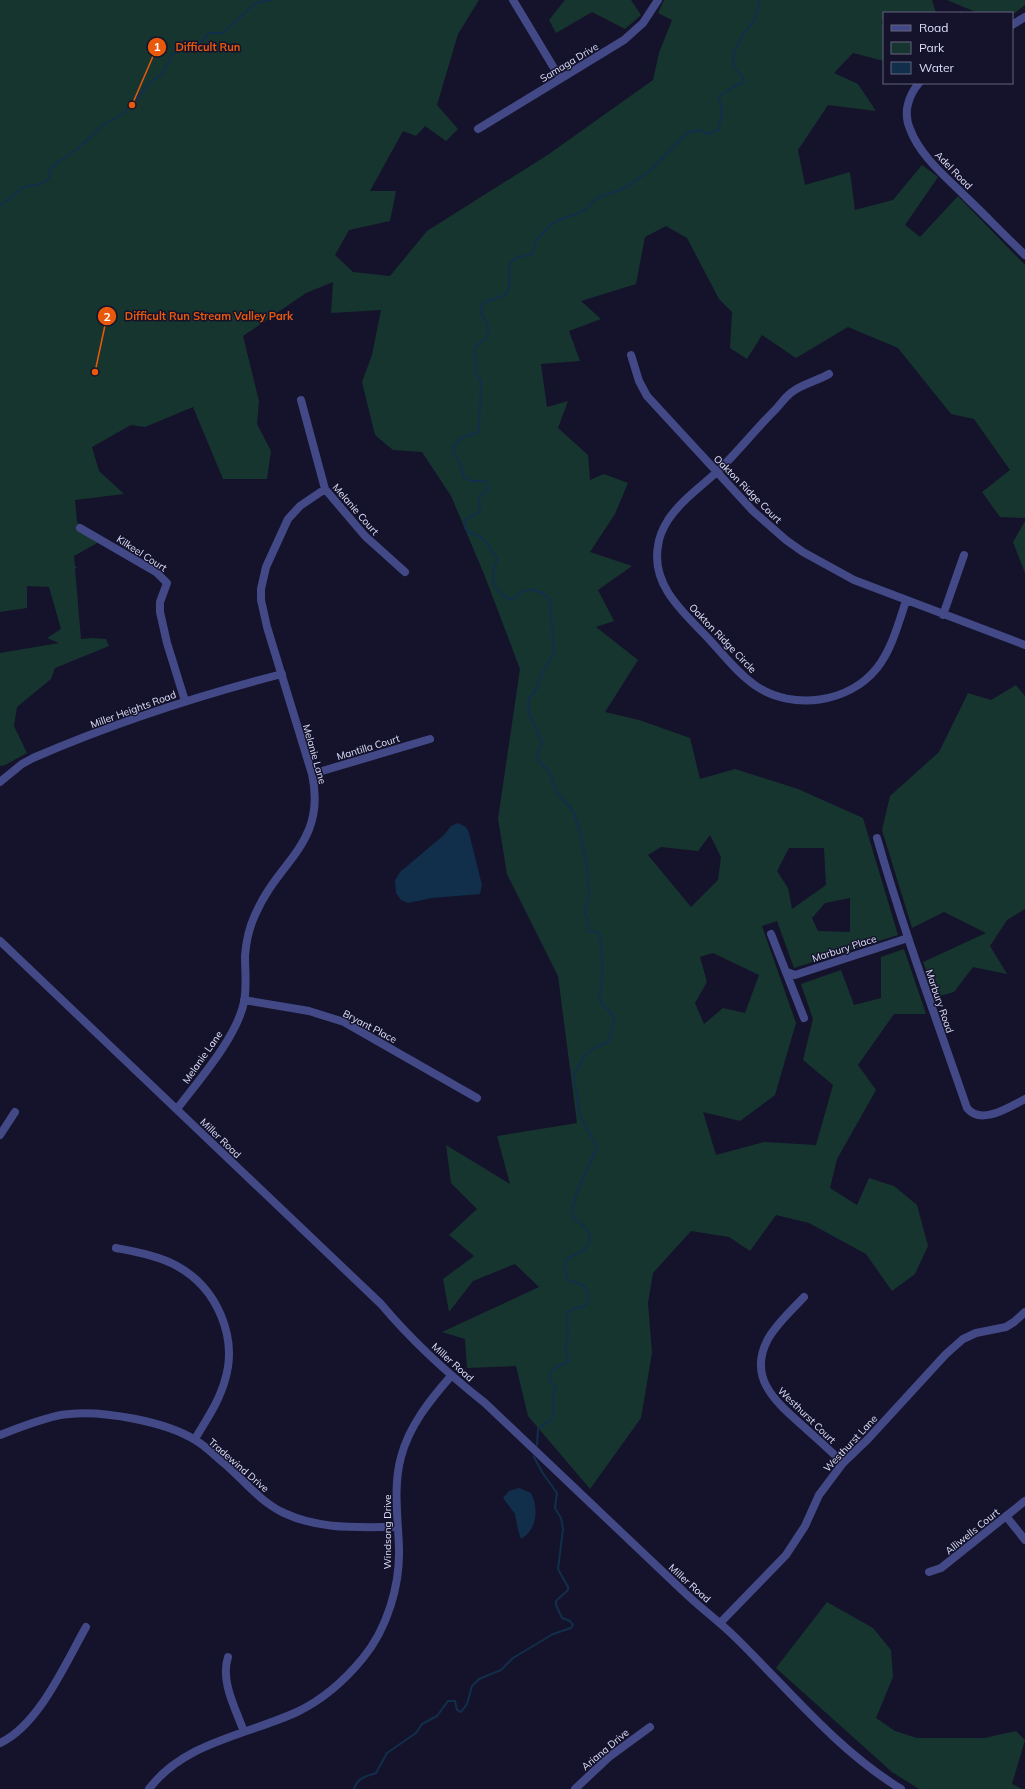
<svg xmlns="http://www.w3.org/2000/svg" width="1025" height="1789" viewBox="0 0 1025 1789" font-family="Mulish,sans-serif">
  <rect width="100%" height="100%" fill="#14132b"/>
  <path fill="#17352f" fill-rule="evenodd" d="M0,0H479L458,34L437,105L458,129L446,141L425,126L416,136L403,131L370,191H396L390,221L349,230L335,255L353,272L390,276L427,231L549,154L653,80L659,53L672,20L658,13L664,0H932L936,13H884V20L881,22L884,26V61L853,53L834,73L858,84L876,111L828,105L798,150L805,185L850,172L855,210L893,200L922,165L938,177L905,225L920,237L958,196L1025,265V518L1000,517L982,492L1010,470L974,419L951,414L898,348L848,327L796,358L762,335L747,359L730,348L732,312L719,299L687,238L666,226L645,237L636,284L581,301L601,319L569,331L580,361L541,364L547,407L568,401L558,428L588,455L590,480L604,474L628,483L615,514L590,552L632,566L598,590L614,621L596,627L638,660L605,712L639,720L690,738L700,779L735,769L798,789L863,818L898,935L794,968L777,921L762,926L796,1023L775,1095L740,1121L703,1112L716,1155L764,1142L816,1145L833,1085L803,1060L813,1019L801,984L841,970L854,1005L881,998V957L904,949L926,1014H894L858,1065L876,1090L837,1159L830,1188L857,1205L869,1178L894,1186L917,1205L928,1246L915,1274L892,1291L866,1254L809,1223L776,1215L750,1251L729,1237L691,1231L653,1273L648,1303L652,1353L641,1418L590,1489L528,1416L516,1366L467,1368L465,1339L442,1332L539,1287L515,1264L473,1281L449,1312L443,1279L474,1256L449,1235L477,1209L451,1183L446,1145L510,1184L497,1136L577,1123L558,976L507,874L498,819L520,669L484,574L451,496L422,452L393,450L375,435L362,382L372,355L381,310L331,313L333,282L306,293L243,336L259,401L257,424L271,451L267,479H223L193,407L145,427L131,425L92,447L99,471L124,494L75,500L77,522L99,542L74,556L75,566L77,567L75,569L81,639L92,638L106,639L109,646L55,668L51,679L17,707L14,726L27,753L5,765L0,766V653L59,643L47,638L61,629L49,587L27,586V608L0,612ZM710,835L721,857L718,880L691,907L648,855L661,847L698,851ZM789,848H824L826,885L792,909L788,888L777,871ZM850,898V932L818,931L812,918L825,903ZM713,953L759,975L745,1013L723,1008L704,1024L695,1003L707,982L700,957Z
    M565,0H631L641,15L625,29L592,12L556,33L549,20Z
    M947,0H1025V5L1012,15V13H978Z
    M1025,521V573L1013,542Z
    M1016,685L1025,696V909L1007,920L990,946L1007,974L973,967L954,992L936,997L923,962L986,933L944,912L912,928L882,830L890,796L939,752L968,693L991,700Z
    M827,1602L873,1628L891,1650L893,1677L876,1718L895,1731L917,1738H984L1016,1731L1025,1740L1012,1784L1022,1789H919L892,1772L776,1668Z"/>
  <path fill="#112f4b" d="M458,823L466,827L469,833L482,885L480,894L432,898L408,903L401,900L396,893L395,880L400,872L444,835L451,826Z
    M519,1488L531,1493C539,1508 537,1530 521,1539L518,1530L515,1514L503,1498L509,1491Z"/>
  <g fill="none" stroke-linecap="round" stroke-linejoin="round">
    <path stroke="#112f4b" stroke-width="2" d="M0,206L24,187L40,184L49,179L50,170L58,162L75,151L103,125L124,113L150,83L162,74L171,56L180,48L198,45L209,33H223L256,3L271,0
      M537,1445L538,1429L552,1419L554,1409L552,1399L556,1388C555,1386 551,1383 550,1380C546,1367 564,1366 569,1360L565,1350L568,1337L567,1315L569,1311L574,1309L587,1305L589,1298L585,1286L568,1280L564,1267L566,1259L585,1250L589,1244C591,1230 585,1226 574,1219L572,1212L576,1195L597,1147L580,1116L574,1076C576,1066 587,1053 595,1048C599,1045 605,1044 609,1041L614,1019V1016L600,1002L599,999C603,980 603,967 601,948C601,942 601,938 598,932L588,931V920L585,913L589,893L587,866L580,832L573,811L557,793L549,771L538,760L537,754L542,743L529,713L528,702L529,698L537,689L541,675L554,653L550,600C542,591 531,586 520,593C517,596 515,598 512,599C500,598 492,585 493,573C494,568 497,564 497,558C492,552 488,544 483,539C476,533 461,534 465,520C482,509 481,518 479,496L486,492L489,486L485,481H471L464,477L459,461L454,454L453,447L461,438L478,432L479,429L481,381L476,373L475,347L486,338L489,329C487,319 475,312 485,302C518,293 506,291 510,263L516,258L532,254L536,241L550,225L559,220L579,213L588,208L590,204L599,197L623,189L651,170L687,133L699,130L709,134L719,129L722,111L719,96L735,86L744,82V80L734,66L733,55L744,32L748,29L755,18L760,0
      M354,1789C358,1777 365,1777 376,1773L387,1753L416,1733L422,1724L437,1716L448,1701H455L457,1710L461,1712L467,1704L472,1686L479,1679L501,1670L513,1658L553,1634L571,1628L573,1625L570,1621L562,1618L556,1605V1601L568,1590V1587L558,1569L563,1529L561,1518L555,1508L557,1493L542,1472L534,1457"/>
    <path stroke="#424986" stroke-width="8" d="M513,0L560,78
      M1012,25L1025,17
      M919,83C908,96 903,113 910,129C920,156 946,177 966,197C986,216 1005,236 1025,255
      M478,129L624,40L643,23L658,0
      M631,355L639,381L647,396L753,511L786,540L803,552L854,580L1025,645
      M829,374C817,381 802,384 792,392C785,397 780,405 774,411C756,429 740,449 722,467C705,484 682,499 668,520C663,528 659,537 658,546C651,585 683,612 707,637C722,653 737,673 756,686C793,711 849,703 877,668C892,649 898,624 906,601
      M301,400L325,489L365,536L405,572
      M80,528L156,572L167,583L160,602V612L167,643L185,701
      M943,615L964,555
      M312,774L430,739
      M0,782L22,764L33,758C114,723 197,696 282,674
      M877,838C903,929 936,1018 967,1108C981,1126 1009,1107 1025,1099
      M771,934L804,1018
      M787,972L795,975L908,938
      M244,1000L309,1011L344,1022L477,1098
      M177,1109C199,1080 237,1037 244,1002C247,987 245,971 245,956C246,942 249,928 255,915C278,860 327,844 312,774L267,627L261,600V589L266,567L288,519L300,506L325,489
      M0,1135L15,1112
      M116,1248C136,1252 159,1256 177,1266C217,1288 238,1337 225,1380C219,1402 206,1420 195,1439
      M804,1297C792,1310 777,1323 768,1339C747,1378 776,1402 803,1426C816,1438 830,1450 843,1463
      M0,1435C18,1428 50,1415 69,1414C103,1410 167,1422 195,1440C204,1445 211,1452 219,1459C241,1476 258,1501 284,1513C320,1530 358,1527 397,1527
      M1006,1516L1025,1540
      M929,1572L941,1568L1025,1501
      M720,1623L786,1555L805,1526L819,1495L843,1463L868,1439L946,1354L963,1339L976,1333L1006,1327L1014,1322L1025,1312
      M228,1657C220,1682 236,1709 244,1732
      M0,1743C39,1725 65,1664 86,1627
      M149,1789C184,1742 247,1735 297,1712C322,1700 345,1680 363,1658C387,1629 400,1586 399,1548C398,1518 393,1486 401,1457C409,1426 430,1400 451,1376
      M575,1789L609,1757L650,1727"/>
    <path stroke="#424986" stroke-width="8" d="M0,941L381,1304C412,1341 447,1373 485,1403C551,1465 616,1528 682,1590C699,1607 719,1621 736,1638C789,1690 837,1750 901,1789"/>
  </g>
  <g text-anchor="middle" stroke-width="3" stroke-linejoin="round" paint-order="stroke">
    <g font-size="10" fill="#dfe0fd" stroke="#14132b">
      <text transform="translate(569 62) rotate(-31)" y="4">Samaga Drive</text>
      <text transform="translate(954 170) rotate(46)" y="4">Adel Road</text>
      <text transform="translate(748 489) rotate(45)" y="4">Oakton Ridge Court</text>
      <text transform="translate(356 509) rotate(49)" y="4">Melanie Court</text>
      <text transform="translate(142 553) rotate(33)" y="4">Kilkeel Court</text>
      <text transform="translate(723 638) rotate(46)" y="4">Oakton Ridge Circle</text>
      <text transform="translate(133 709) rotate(-20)" y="4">Miller Heights Road</text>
      <text transform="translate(368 747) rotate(-17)" y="4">Mantilla Court</text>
      <text transform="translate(315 754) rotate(74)" y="4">Melanie Lane</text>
      <text transform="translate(844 948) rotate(-18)" y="4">Marbury Place</text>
      <text transform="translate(940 1001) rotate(71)" y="4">Marbury Road</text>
      <text transform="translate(370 1026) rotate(28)" y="4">Bryant Place</text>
      <text transform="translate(202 1057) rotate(-55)" y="4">Melanie Lane</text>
      <text transform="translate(221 1138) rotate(44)" y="4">Miller Road</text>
      <text transform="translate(453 1362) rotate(42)" y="4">Miller Road</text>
      <text transform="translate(807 1415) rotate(44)" y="4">Westhurst Court</text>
      <text transform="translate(850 1443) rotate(-47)" y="4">Westhurst Lane</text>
      <text transform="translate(239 1465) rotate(41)" y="4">Tradewind Drive</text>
      <text transform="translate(972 1531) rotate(-39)" y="4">Alliwells Court</text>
      <text transform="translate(387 1532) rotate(-90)" y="4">Windsong Drive</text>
      <text transform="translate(690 1583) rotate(42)" y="4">Miller Road</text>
      <text transform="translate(605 1749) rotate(-40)" y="4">Ariana Drive</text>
    </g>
  </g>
  <path fill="none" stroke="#e8590c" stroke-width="1.5" d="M132 105L157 47M95 372L107 316"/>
  <g fill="#e8590c" stroke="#14132b" stroke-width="1.5">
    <circle cx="132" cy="105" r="4"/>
    <circle cx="95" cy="372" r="4"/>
    <circle cx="157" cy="47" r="10"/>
    <circle cx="107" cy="316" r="10"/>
  </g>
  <g font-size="12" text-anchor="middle" font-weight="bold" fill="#fff">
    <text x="157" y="51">1</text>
    <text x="107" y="321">2</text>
  </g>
  <g font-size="11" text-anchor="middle" font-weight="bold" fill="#e8590c" stroke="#14132b" stroke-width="3" stroke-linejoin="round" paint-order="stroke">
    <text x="208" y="51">Difficult Run</text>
    <text x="209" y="320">Difficult Run Stream Valley Park</text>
  </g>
  <rect x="883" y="12" width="130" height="72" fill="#14132b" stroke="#65657f"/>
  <rect x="891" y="25" width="20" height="6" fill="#424986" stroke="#65657f"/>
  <text x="919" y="32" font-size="12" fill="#dfe0fd">Road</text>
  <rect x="891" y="42" width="20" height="12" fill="#17352f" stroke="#65657f"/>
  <text x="919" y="52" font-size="12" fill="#dfe0fd">Park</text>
  <rect x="891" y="62" width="20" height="12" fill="#112f4b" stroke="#65657f"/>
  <text x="919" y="72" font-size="12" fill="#dfe0fd">Water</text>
</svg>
